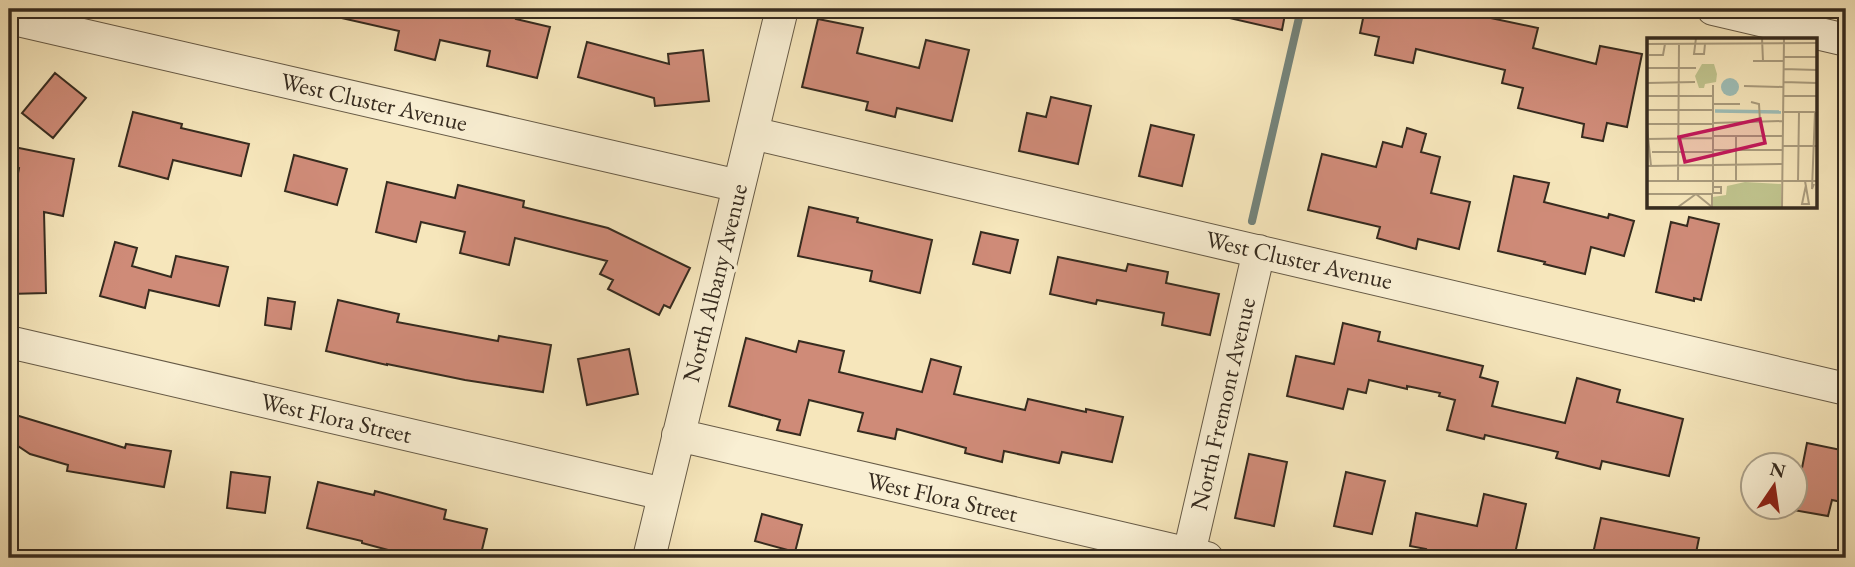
<svg xmlns="http://www.w3.org/2000/svg" width="1855" height="567" viewBox="0 0 1855 567" font-family="'EB Garamond',serif">
  <rect width="100%" height="100%" fill="#f6e6bb"/>
  <filter id="stains"><feTurbulence type="fractalNoise" baseFrequency=".00286" numOctaves="4"/><feColorMatrix values="0 0 0 0 .2 0 0 0 0 .09 0 0 0 0 .02 0 0 0 .5 -.17"/></filter>
  <radialGradient id="worn" r=".72"><stop offset=".6" stop-color="#630" stop-opacity="0"/><stop offset="1" stop-color="#630" stop-opacity=".3"/></radialGradient>
  <g fill="none" stroke-linecap="round" stroke-linejoin="round">
    <path stroke="#74837a" stroke-width="8" d="M1252,221L1301,9"/>
  </g>
  <path fill="#cf8b78" stroke="#362b1f" stroke-width="2" d="M338,9H519L516,19L550,27L537,78L487,66L490,51L440,40L435,60L395,50L399,31L337,17Z
    M1226,9H1286L1282,30L1225,17Z
    M1365,9H1425L1446,13L1448,9L1538,28L1533,48L1596,64L1600,46L1642,54L1627,127L1607,123L1603,141L1582,137L1584,124L1518,108L1523,88L1502,83L1505,70L1416,49L1413,63L1375,55L1379,37L1360,33Z
    M818,19L863,28L857,53L919,68L926,40L969,50L952,121L897,108L895,117L866,110L868,102L802,87Z
    M587,42L669,64L668,54L703,50L709,101L655,106L654,98L578,77Z
    M55,73L86,98L53,138L22,113Z
    M1051,97L1091,106L1078,164L1019,151L1027,113L1046,117Z
    M133,112L182,124L181,128L249,144L241,176L173,160L168,179L119,166Z
    M1151,125L1194,135L1182,186L1139,176Z
    M1407,128L1426,134L1421,152L1440,157L1431,193L1470,202L1459,249L1418,239L1416,249L1377,238L1380,227L1308,210L1322,154L1376,167L1383,142L1402,147Z
    M9,146L74,159L63,216L44,212L46,293L9,294V220L19,168L9,166Z
    M294,155L347,169L337,205L285,191Z
    M1514,176L1549,183L1544,202L1608,218L1609,214L1634,221L1624,256L1591,247L1585,274L1544,264L1545,262L1498,251Z
    M387,182L455,198L458,185L524,201L523,207L608,228L690,268L670,308L664,305L659,315L608,289L613,280L600,274L607,261L515,238L509,265L460,253L465,232L421,222L416,242L376,232Z
    M809,207L858,218L857,222L932,240L920,293L870,281L872,271L798,256Z
    M1689,217L1719,224L1701,300L1694,298V301L1656,292L1671,222L1687,226Z
    M981,232L1018,240L1010,273L973,264Z
    M115,242L137,248L132,266L171,277L176,256L228,267L219,306L149,290L145,308L100,296Z
    M1058,257L1126,271L1128,264L1168,272L1166,283L1219,294L1210,335L1162,325L1164,313L1097,300L1096,304L1050,294Z
    M268,298L295,302L291,329L265,325Z
    M338,300L399,314L397,322L498,341L499,336L551,345L543,392L465,380L387,364V365L326,351Z
    M1343,323L1380,332L1378,341L1483,366L1480,377L1498,382L1492,406L1565,423L1577,378L1620,390L1617,402L1683,419L1669,476L1602,461L1600,469L1556,458L1558,452L1485,435L1484,439L1447,430L1455,400L1439,396L1440,393L1407,386V389L1369,380L1366,393L1348,389L1343,409L1287,396L1296,356L1334,364Z
    M746,338L796,352L799,341L844,351L839,372L922,392L931,359L961,367L954,394L1025,410L1028,399L1086,412V409L1123,417L1112,462L1062,452L1059,463L1004,451L1002,462L965,453L966,448L897,429L895,439L858,431L863,413L809,400L800,435L777,430L780,420L729,406Z
    M629,349L638,394L587,405L578,359Z
    M9,413L125,448L126,444L171,451L164,487L67,471L68,465L30,454L9,440Z
    M1807,443L1846,451V503L1832,500L1828,516L1793,510V508H1796V498Z
    M1249,454L1287,462L1274,526L1235,518Z
    M231,472L270,477L265,513L227,508Z
    M1346,472L1385,481L1372,534L1334,526Z
    M318,482L374,495L375,491L446,510L444,519L487,529L480,558H418L362,543V541L307,528Z
    M1484,494L1526,504L1514,558H1481L1459,553L1458,558H1424L1426,549L1410,546L1416,513L1477,526Z
    M762,514L802,525L795,552L755,541Z
    M1601,518L1699,538L1695,558H1592Z"/>
  <g fill="none" stroke-linecap="round" stroke-linejoin="round">
    <g stroke="#665a46" stroke-width="34">
      <path id="minor" d="M1713,9L1846,40
        M9,18L739,186
        M752,133L1846,389
        M9,342L664,494
        M678,435L1207,558
        M649,558L782,9
        M1188,558L1259,251"/>
    </g>
    <use href="#minor" stroke="#f9efd3" stroke-width="32"/>
  </g>
  <g text-anchor="middle" stroke-width="7" stroke-linejoin="round" paint-order="stroke">
    <g font-size="24" fill="#362b1f" stroke="#f9efd3">
      <text transform="translate(374 102) rotate(13)" y="8">West Cluster Avenue</text>
      <text transform="translate(1299 260) rotate(13)" y="8">West Cluster Avenue</text>
      <text transform="translate(715 283) rotate(-76)" y="8">North Albany Avenue</text>
      <text transform="translate(1223 404) rotate(-77)" y="8">North Fremont Avenue</text>
      <text transform="translate(336 418) rotate(13)" y="8">West Flora Street</text>
      <text transform="translate(942 497) rotate(13)" y="8">West Flora Street</text>
    </g>
  </g>
  <g transform="translate(1647 38)">
    <rect width="170" height="170" fill="#f6e6bb"/>
    <path d="M55,26H67L70,36L69,44L58,46L57,50H52L48,38ZM98,144L134,146V169H66V159L79,157L80,148Z" fill="#c0c48e"/>
    <path d="M74 49a9 9 0 1 1 18 0a9 9 0 1 1-18 0Z" fill="#9ebeb7"/>
    <path fill="none" stroke="#9ebeb7" stroke-width="3.5" d="M68,73L134,74"/>
    <path fill="none" stroke="#a99b7d" stroke-width="2" d="M49,0L47,16H57L58,6M115,0L116,23M0,6L170,5M2,17H16L18,6M136,19H170M106,23H136M0,30H49M136,31L170,32M136,44L170,45M0,45L48,44M97,48L136,49M0,58H66M136,58H170M104,64L112,66L113,83M66,66H93M0,72H66M135,74H168M66,85L136,83M0,86H66M0,89L4,128M67,98H136M0,101L66,100M136,108H169M66,112H136M5,114H66M0,128L135,126M0,143H170M31,143L32,6M89,143V98M151,143L152,74M158,143L162,166H155L159,147M167,146L165,151L168,74M66,149H74V155H66V47M0,156H65V169M0,169H31L49,156L65,169M135,169L137,0"/>
    <path fill="#c2185b" fill-opacity="0.15" stroke="#c2185b" stroke-width="3.5" d="M113,81L118,105L38,124L32,99Z"/>
    <rect width="170" height="170" fill="none" stroke="#362b1f" stroke-width="3.5"/>
  </g>
  <rect width="1855" height="567" fill="none" stroke="#f6e6bb" stroke-width="35"/>
  <rect x="10" y="10" width="1834" height="546" fill="none" stroke="#362b1f" stroke-width="3.5"/>
  <rect x="18" y="18" width="1820" height="532" fill="none" stroke="#362b1f" stroke-width="2"/>
  <g transform="translate(1774 486) rotate(13)"><circle r="33" fill="#f9efd3" stroke="#aba18b" stroke-width="2"/>
  <path d="M0-5L12 26L0 18L-12 26Z" fill="#8f2418"/>
  <text y="-10" font-size="19" font-weight="bold" text-anchor="middle" fill="#362b1f">N</text>
  </g>
  <rect width="100%" height="100%" filter="url(#stains)"/>
  <rect width="100%" height="100%" fill="url(#worn)"/>
</svg>
